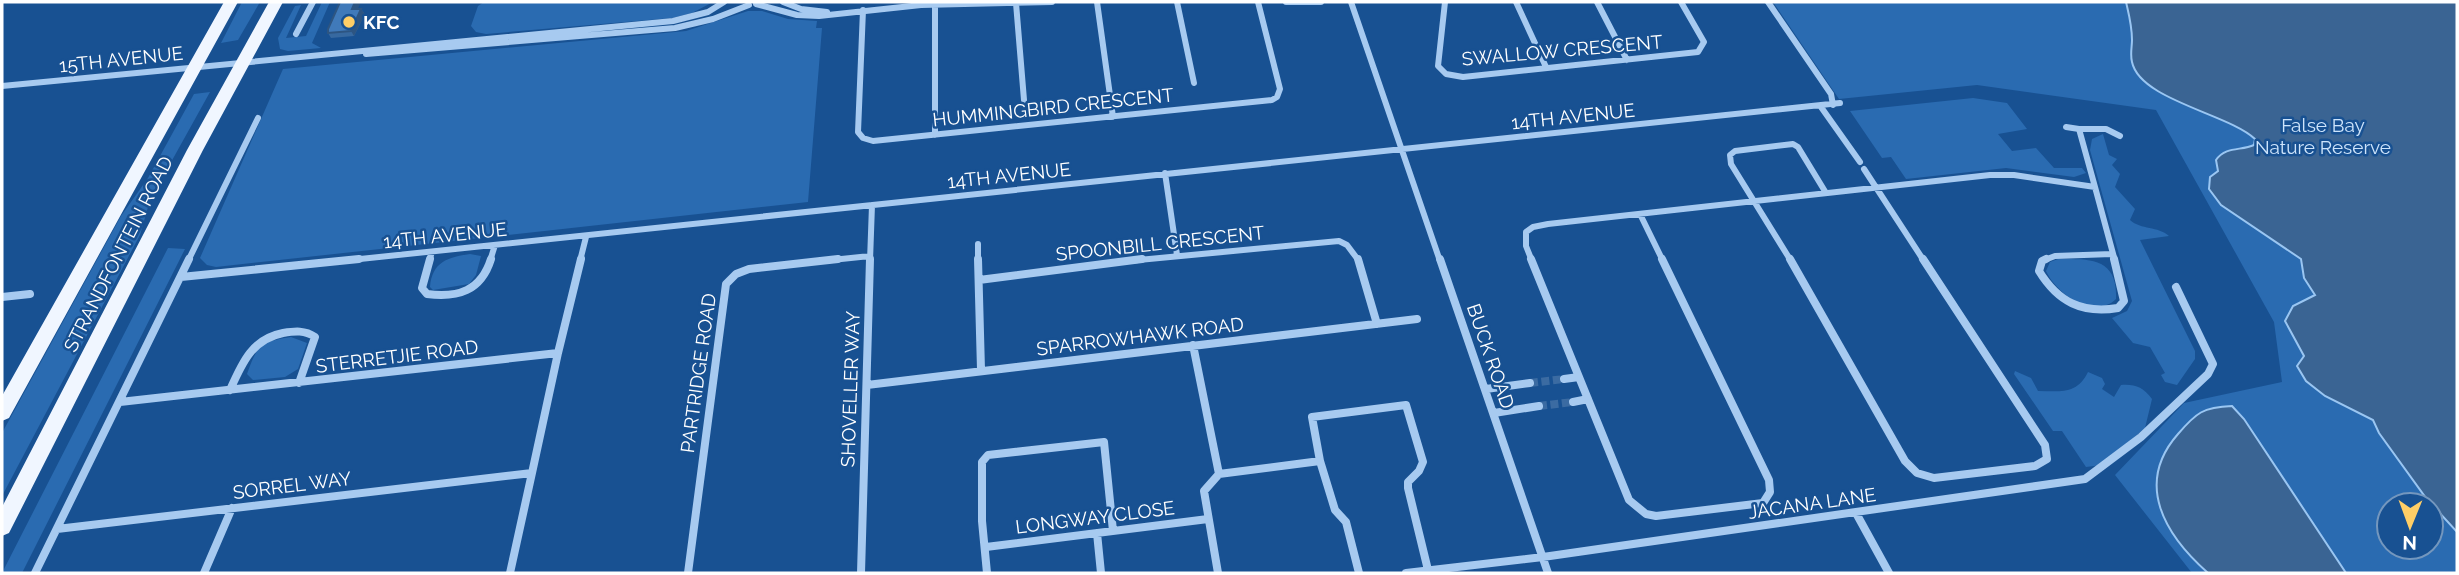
<svg xmlns="http://www.w3.org/2000/svg" width="2459" height="575" viewBox="0 0 2459 575" font-family="Raleway,sans-serif">
  <rect width="100%" height="100%" fill="#185192"/>
  <path fill="#2a6bb1" fill-rule="evenodd" d="M242,2H260L238,40L221,43Z
    M322,2H330L312,43L321,48L288,51L280,49L278,38L295,6L301,5L286,38L306,36Z
    M484,2H713L692,13L672,18L486,34L476,32L471,26L478,6Z
    M1773,2H2457V573H2192L2115,475L2184,403L2282,382L2274,322L2156,110L1977,85L1839,99ZM2389,505H2431V547H2389Z
    M748,11H762L788,19L817,21L816,28H822L808,202L216,267L207,265L200,258L283,69L686,31Z
    M210,92L150,200L140,235L2,496V433L121,216L148,178L194,94Z
    M1973,98L2007,103L2027,129L1998,134L2012,151L2036,148L2054,168H2082L2086,173L2074,177L2006,168L1906,179L1891,157L1882,158L1850,111Z
    M2103,134L2109,155L2117,159L2112,165L2120,174L2115,187L2135,209L2130,220C2141,230 2158,226 2169,236L2140,240L2195,351V359L2177,385L2165,382L2161,375L2165,373L2150,347L2133,343L2112,318L2127,311L2132,301L2090,150L2092,139Z
    M168,248L185,249L22,573H2Z
    M470,254L481,256L476,275L469,284L433,290L430,287C432,262 448,257 470,254Z
    M2058,259C2089,259 2118,257 2116,299C2093,321 2056,293 2046,271L2050,262Z
    M291,337L307,343L298,369L285,377L253,380L247,374C258,344 260,342 291,337Z
    M2015,371L2031,378L2038,391C2060,391 2077,395 2088,372L2102,378L2105,384L2102,389L2114,397L2121,385C2135,384 2143,387 2152,399L2145,428L2102,465L2086,467L2062,431H2053L2014,374Z"/>
  <path fill="#3a6493" stroke="#9ac6f2" stroke-width="2" d="M2126,2H2457V532L2426,498L2379,433L2373,420L2325,396L2306,381L2297,366L2304,356L2285,321L2293,306L2315,295L2304,278L2301,259L2221,205L2209,189L2210,177L2218,171L2216,160C2226,146 2241,151 2254,145L2255,139C2229,114 2140,100 2132,62C2130,55 2132,46 2132,40C2132,26 2129,15 2126,2Z
    M2232,406L2244,419L2346,573H2208C2165,535 2134,484 2178,434C2196,413 2203,407 2232,406Z"/>
  <g fill="none" stroke-linecap="round" stroke-linejoin="round">
    <path stroke="#3b6ba2" stroke-width="8" stroke-dasharray="8 3.5" stroke-linecap="butt" d="M1530,383L1564,379
      M1539,406L1573,402"/>
    <path stroke="#a7caf0" stroke-width="6" d="M783,2L801,9L827,12
      M1097,2L1113,117
      M1177,2L1194,83
      M1286,2H1321
      M1351,2L1440,261
      M1445,2L1438,66L1446,74L1463,77L1698,52L1704,42L1681,2
      M1516,2L1546,67
      M1597,2L1627,60
      M1768,2L1831,94L1833,105
      M1016,3L1024,100
      M756,4L797,15L819,16L921,5L1052,2
      M935,5V135
      M863,10L858,132L863,138L873,141L1272,100L1277,97L1280,89L1258,2
      M296,34L313,2
      M366,54L675,28L713,19L749,5
      M2,86L673,21L708,12L724,2
      M1821,107L1860,162
      M2066,127L2079,129
      M1864,169L1924,261
      M1165,173L1177,255
      M2095,187L2079,129H2106L2120,136
      M1640,214L1663,261
      M978,244V261
      M188,261L258,118
      M341,261L1840,103
      M429,261L432,252
      M490,261L495,245
      M580,261L586,237
      M822,261L870,256
      M870,261L872,205
      M1128,261L1339,241L1347,245L1359,261
      M1532,261L1526,246V232L1533,227L1548,224L1990,175H2014L2095,187L2115,261
      M1791,261L1731,164L1730,155L1735,151L1793,144L1798,147L1826,193
      M2042,261L2055,256L2112,254"/>
    <path stroke="#a7caf0" stroke-width="8" d="M430,259L422,288L427,294C458,298 481,291 491,259
      M978,259L981,370
      M1358,259L1377,324
      M1440,259L1548,573
      M1531,259L1629,500L1646,514L1656,516L1763,503L1770,492L1769,480L1662,259
      M1790,259L1905,461L1917,473L1934,478L2035,466L2047,459L2045,445L1923,259
      M2046,259L2042,261L2039,271C2058,302 2082,314 2118,308L2124,301L2114,259
      M181,277L359,259
      M979,280L1142,259
      M2,297L30,294
      M1193,345L1219,474
      M1564,379L1579,377
      M867,385L1417,319
      M1486,389L1530,383
      M230,390C242,363 252,339 283,333C295,331 305,330 315,337L299,383
      M120,402L558,353L581,259
      M1573,402L1588,399
      M1494,413L1539,406
      M532,473L558,353
      M1856,513L1889,573
      M57,529L532,473L510,573
      M1097,533L1101,573
      M986,547L1208,519
      M35,573L189,259
      M204,573L232,508
      M688,573L726,284L736,274L749,269L838,259
      M861,573L870,259
      M987,573L982,521V462L988,455L1104,442L1113,531
      M1218,573L1204,491L1219,474L1320,461
      M1359,573L1346,522L1335,510L1320,461L1312,417L1406,405L1423,462L1419,471L1408,482V488L1428,570
      M1406,573L1543,557L2085,479L2141,437L2208,374L2213,364L2176,287"/>
    <path fill="#f0f6ff" fill-rule="evenodd" d="M224,2H238L9,418L2,421V396Z
      M269,2H283L203,150L9,533L2,536V507L187,150Z"/>
  </g>
  <path fill="#3769a0" d="M358,9H361L365,14L354,36L331,38L328,33Z"/>
  <path fill="#2d5582" d="M355,2H361L355,15L352,9Z
    M361,9L365,14L354,36L351,31Z"/>
  <path fill="#407aba" stroke="#2d5582" stroke-width="2" d="M340,2H355L352,9H361L351,31L328,33V29Z"/>
  <circle fill="#ffce66" stroke="#185192" stroke-width="2.5" cx="349" cy="22" r="7"/>
  <g text-anchor="middle" stroke-width="5" stroke-linejoin="round" paint-order="stroke">
    <g font-size="19" font-weight="bold" fill="#fff" stroke="#185192" text-anchor="start">
      <text x="363" y="29">KFC</text>
    </g>
    <g font-size="19" fill="#fff" stroke="#185192">
      <text transform="translate(1562 50) rotate(-5)" y="7">SWALLOW CRESCENT</text>
      <text transform="translate(121 59) rotate(-6)" y="7">15TH AVENUE</text>
      <text transform="translate(1053 107) rotate(-6)" y="7">HUMMINGBIRD CRESCENT</text>
      <text transform="translate(1573 116) rotate(-6)" y="7">14TH AVENUE</text>
      <text transform="translate(1009 175) rotate(-6)" y="7">14TH AVENUE</text>
      <text transform="translate(445 235) rotate(-6)" y="7">14TH AVENUE</text>
      <text transform="translate(1160 243) rotate(-6)" y="7">SPOONBILL CRESCENT</text>
      <text transform="translate(118 254) rotate(-63)" y="7">STRANDFONTEIN ROAD</text>
      <text transform="translate(1140 336) rotate(-7)" y="7">SPARROWHAWK ROAD</text>
      <text transform="translate(397 356) rotate(-7)" y="7">STERRETJIE ROAD</text>
      <text transform="translate(1491 356) rotate(71)" y="7">BUCK ROAD</text>
      <text transform="translate(698 373) rotate(-82)" y="7">PARTRIDGE ROAD</text>
      <text transform="translate(850 389) rotate(-88)" y="7">SHOVELLER WAY</text>
      <text transform="translate(292 485) rotate(-7)" y="7">SORREL WAY</text>
      <text transform="translate(1812 503) rotate(-8)" y="7">JACANA LANE</text>
      <text transform="translate(1095 517) rotate(-7)" y="7">LONGWAY CLOSE</text>
    </g>
    <g font-size="19" fill="#cee4fb" stroke="#185192">
      <text x="2323" y="132">False Bay<tspan x="2323" dy="22">Nature Reserve</tspan></text>
    </g>
  </g>
  <rect width="2459" height="575" fill="none" stroke="#ffffff" stroke-width="7"/>
  <g transform="translate(2410 526) rotate(181)"><circle r="33" fill="#185192" stroke="#7497be" stroke-width="2"/>
  <path d="M0-5L12 26L0 18L-12 26Z" fill="#ffce66"/>
  <text y="-10" font-size="19" font-weight="bold" text-anchor="middle" fill="#ffffff">N</text>
  </g>
</svg>
